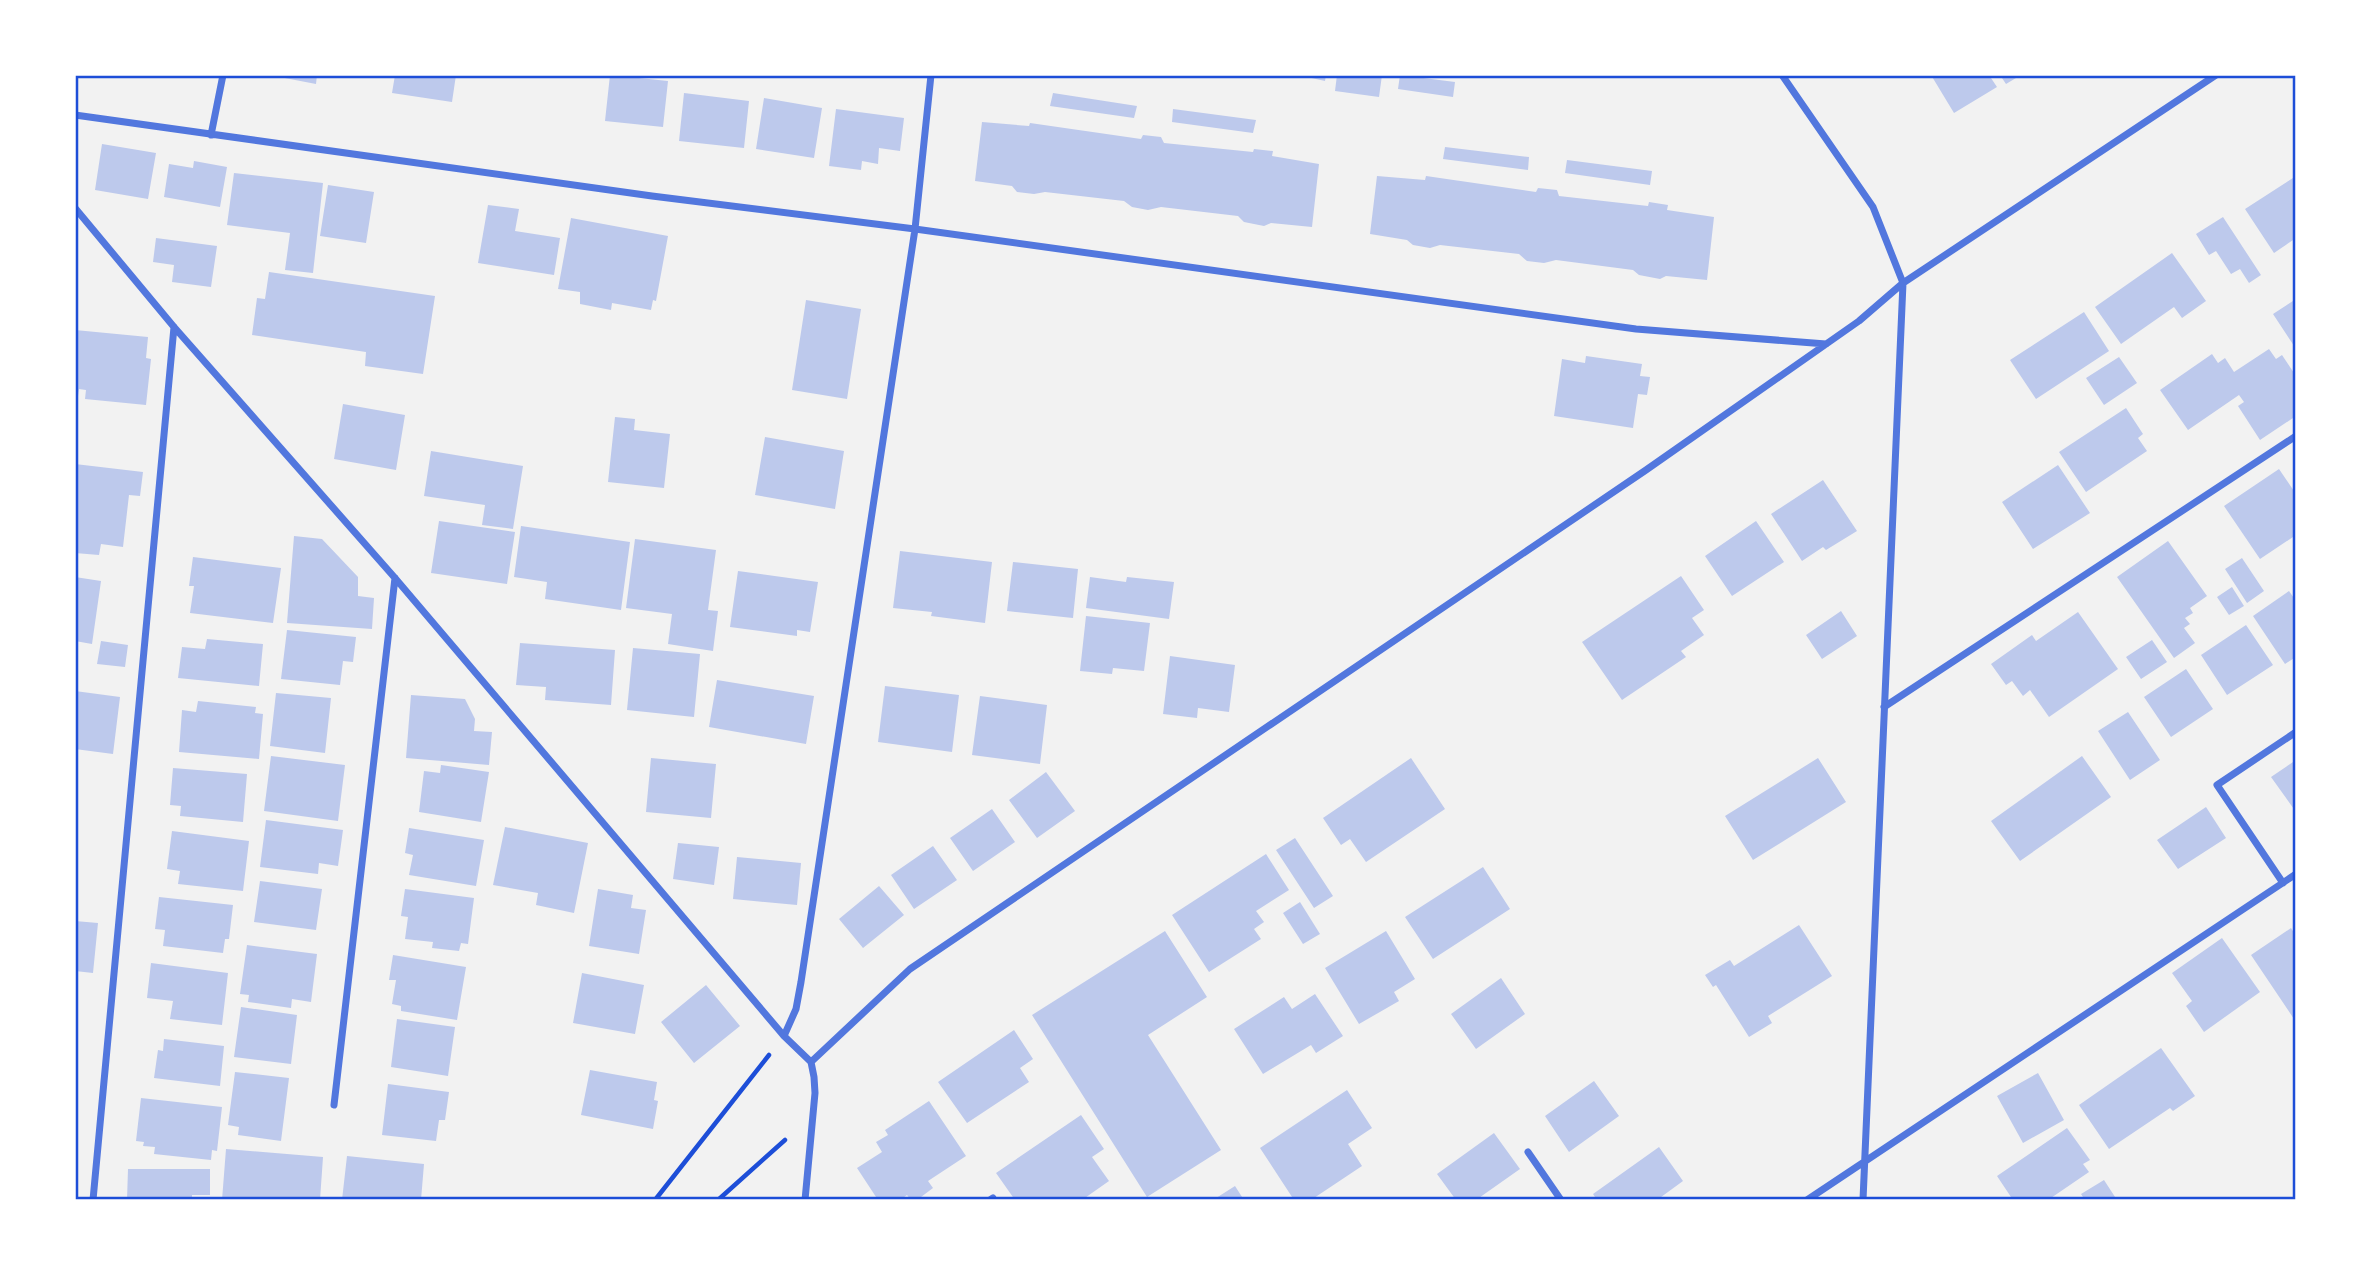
<svg xmlns="http://www.w3.org/2000/svg" width="2371" height="1275" viewBox="0 0 2371 1275" font-family="'Public Sans',sans-serif">
  <rect width="100%" height="100%" fill="#f2f2f2"/>
  <path fill="#bdc9ec" d="M269,75H317L316,84Z
    M395,75H456L452,102L392,93Z
    M610,75L668,81L663,127L605,121Z
    M1298,75H1326L1325,81Z
    M1337,75H1382L1379,97L1335,91Z
    M1400,75L1455,82L1453,97L1398,89Z
    M1931,75H1989L1997,87L1954,113Z
    M2000,75H2021L2006,84Z
    M684,93L749,101L744,148L679,141Z
    M1053,93L1137,106L1134,118L1050,106Z
    M764,98L822,108L814,158L756,149Z
    M836,109L904,118L900,151L879,148L878,164L862,161L861,170L829,166Z
    M1173,109L1256,120L1253,133L1172,122Z
    M982,122L1029,126L1030,123L1141,139L1143,135L1161,137L1164,143L1253,152L1254,149L1273,151L1272,156L1319,164L1312,227L1271,223L1264,226L1244,222L1238,216L1161,207L1148,210L1132,207L1124,201L1045,192L1034,194L1017,192L1012,186L975,181Z
    M102,144L156,153L148,199L95,190Z
    M1445,147L1529,157L1528,170L1443,159Z
    M1567,160L1652,171L1650,185L1565,173Z
    M194,161L227,167L220,207L164,197L169,164L193,168Z
    M234,173L323,183L313,273L285,270L290,233L227,225Z
    M1377,176L1425,180L1426,176L1536,192L1538,188L1557,190L1559,196L1648,206L1649,202L1668,205L1667,210L1714,217L1707,280L1666,276L1660,279L1639,275L1633,270L1556,260L1544,263L1527,261L1519,254L1440,245L1430,248L1413,245L1407,240L1370,234Z
    M2296,176V238L2274,253L2245,209Z
    M328,185L374,192L366,243L320,236Z
    M488,205L519,209L515,231L560,238L554,275L478,263Z
    M2223,217L2261,275L2249,283L2240,269L2231,274L2216,251L2209,255L2196,234Z
    M571,218L668,236L656,301L653,300L651,310L612,303L611,310L580,304V292L558,289Z
    M156,238L217,246L211,287L172,282L174,265L153,262Z
    M2172,253L2206,301L2182,318L2174,307L2121,344L2095,307Z
    M269,272L435,296L423,374L365,366L366,352L252,335L257,298L265,299Z
    M2296,299V349L2273,314Z
    M806,300L861,309L847,399L792,390Z
    M2084,312L2109,351L2036,399L2010,360Z
    M75,330L148,337L146,358L151,359L146,405L85,399L86,390L79,389L77,403H75Z
    M2269,349L2276,359L2282,355L2296,376V416L2260,440L2238,406L2244,402L2239,395L2188,430L2160,390L2212,354L2218,363L2225,358L2234,372Z
    M1586,356L1642,364L1640,376L1650,377L1647,395L1638,394L1633,428L1554,416L1562,359L1585,363Z
    M2119,357L2137,383L2104,405L2086,378Z
    M343,404L405,415L396,470L334,459Z
    M2126,408L2143,434L2138,438L2147,451L2086,492L2059,452Z
    M615,417L635,419L634,430L670,434L664,488L608,482Z
    M765,437L844,451L835,509L755,495Z
    M431,451L523,466L513,529L482,525L485,505L424,496Z
    M75,464L143,472L140,496L129,495L123,547L101,544L99,555L75,553Z
    M2058,465L2090,513L2033,549L2002,502Z
    M2279,469L2296,494V535L2260,559L2224,506Z
    M1823,480L1857,531L1826,550L1823,547L1802,561L1771,514Z
    M439,521L515,532L507,584L431,573Z
    M1756,521L1784,562L1732,596L1705,556Z
    M521,526L630,542L621,610L545,599L547,582L514,577Z
    M294,536L322,539L358,577V596L374,598L372,629L287,623Z
    M635,539L716,550L708,610L718,611L713,651L668,644L672,614L626,608Z
    M2168,541L2207,596L2190,608L2193,613L2185,618L2190,624L2184,628L2195,643L2174,658L2117,577Z
    M900,551L992,562L985,623L931,616L932,612L893,608Z
    M193,557L281,568L273,623L190,613L194,586H189Z
    M2242,558L2264,591L2247,603L2225,569Z
    M1013,562L1078,569L1073,618L1007,611Z
    M738,571L818,582L810,632L797,630V636L730,627Z
    M1681,576L1704,610L1692,618L1704,635L1681,651L1686,657L1622,700L1582,642Z
    M75,577L101,581L92,644L75,641Z
    M1090,577L1126,582L1127,577L1174,582L1169,619L1086,608Z
    M2232,587L2244,606L2229,615L2217,597Z
    M2289,591L2296,601V657L2285,664L2253,616Z
    M1841,611L1857,636L1822,659L1806,635Z
    M2078,612L2118,669L2049,717L2030,690L2023,696L2012,681L2006,685L1991,664L2032,635L2036,641Z
    M1086,616L1150,623L1144,671L1113,668L1112,674L1080,671Z
    M2246,625L2273,665L2227,695L2201,655Z
    M287,630L356,637L353,662L343,661L340,685L281,679Z
    M207,639L263,644L259,686L178,678L182,647L205,649Z
    M2152,640L2167,662L2141,679L2126,657Z
    M101,641L128,645L125,667L97,664Z
    M520,643L615,650L611,705L545,700L546,687L516,685Z
    M633,648L700,654L694,717L627,710Z
    M1170,656L1235,665L1229,712L1198,708L1197,718L1163,714Z
    M2186,669L2213,709L2171,737L2144,697Z
    M717,680L814,696L806,744L709,727Z
    M885,686L959,695L952,752L878,742Z
    M75,691L120,697L113,754L75,749Z
    M276,693L331,698L325,753L270,746Z
    M411,695L465,699L475,719L474,731L492,732L489,765L406,758Z
    M980,696L1047,705L1040,764L972,755Z
    M198,701L256,707L255,713L263,714L259,759L179,752L182,710L196,712Z
    M2128,712L2160,760L2130,780L2098,731Z
    M271,756L345,765L338,821L264,811Z
    M2082,756L2111,797L2020,861L1991,821Z
    M651,758L716,764L711,818L646,812Z
    M1411,758L1445,809L1366,862L1350,839L1341,845L1323,818Z
    M1818,758L1846,802L1753,860L1725,816Z
    M2296,760V812L2271,777Z
    M441,765L489,772L481,822L419,812L424,771L440,773Z
    M173,768L247,774L243,822L180,816L181,806L170,805Z
    M1046,772L1075,811L1037,838L1009,800Z
    M2206,807L2226,838L2178,869L2157,840Z
    M992,809L1015,842L973,871L950,838Z
    M266,820L343,830L338,866L319,863L318,874L260,867Z
    M505,827L588,843L574,913L536,905L538,893L493,885Z
    M409,828L484,840L476,886L409,875L413,855L405,853Z
    M172,831L249,841L243,891L178,884L180,871L167,869Z
    M1295,838L1333,896L1314,908L1276,850Z
    M678,843L719,847L714,885L673,879Z
    M933,846L957,880L914,909L891,875Z
    M1266,854L1289,890L1256,911L1264,922L1254,929L1261,939L1209,972L1172,915Z
    M737,857L801,863L797,905L733,899Z
    M1483,867L1510,909L1433,959L1405,917Z
    M260,881L322,889L316,930L254,922Z
    M879,886L904,915L863,948L839,919Z
    M405,889L474,898L468,944L461,943L459,951L432,948L433,942L405,939L408,917L401,916Z
    M598,889L633,895L631,908L646,910L639,954L589,946Z
    M159,897L233,905L229,939H225L223,953L163,946L165,930L155,929Z
    M1300,902L1320,934L1303,944L1283,913Z
    M75,921L98,923L93,973L75,971Z
    M1799,925L1832,976L1768,1016L1772,1023L1749,1037L1716,985L1713,987L1705,975L1730,960L1734,966Z
    M2291,928L2296,936V1022L2251,955Z
    M1165,931L1207,997L1148,1035L1221,1150L1147,1197L1032,1015Z
    M1386,931L1415,979L1394,992L1399,1001L1359,1024L1325,968Z
    M2222,938L2260,992L2204,1032L2186,1006L2192,1001L2172,973Z
    M247,945L317,954L311,1002L292,999L291,1008L248,1002L249,995L240,994Z
    M393,955L466,967L457,1020L401,1011V1006L392,1004L396,980H389Z
    M151,963L228,973L222,1025L170,1019L173,1001L147,998Z
    M582,973L644,985L635,1034L573,1023Z
    M1501,978L1525,1014L1476,1049L1451,1014Z
    M706,985L740,1026L694,1063L661,1022Z
    M1315,994L1343,1036L1316,1053L1311,1045L1263,1074L1234,1029L1284,997L1292,1009Z
    M241,1007L297,1015L291,1064L234,1057Z
    M397,1019L455,1027L448,1076L391,1067Z
    M1014,1030L1033,1059L1020,1068L1029,1082L967,1123L938,1082Z
    M164,1039L224,1046L220,1086L154,1078L158,1050L163,1051Z
    M2161,1048L2195,1096L2173,1111L2170,1108L2109,1149L2079,1105Z
    M590,1070L657,1082L654,1100L658,1101L653,1129L581,1115Z
    M235,1072L289,1078L281,1141L238,1135L239,1127L228,1125Z
    M2038,1073L2064,1120L2023,1143L1997,1096Z
    M1594,1081L1619,1116L1569,1152L1545,1116Z
    M388,1084L449,1092L445,1120H439L436,1141L382,1135Z
    M1347,1090L1372,1128L1348,1144L1362,1166L1311,1200H1294L1260,1148Z
    M141,1098L222,1107L217,1151L212,1150L211,1160L154,1154L155,1147L143,1146L144,1142L136,1141Z
    M929,1101L966,1156L928,1181L933,1188L917,1200H911L907,1195L900,1200H878L857,1168L882,1152L876,1142L888,1135L885,1130Z
    M1081,1115L1104,1149L1092,1157L1109,1181L1082,1200H1015L996,1173Z
    M2067,1128L2090,1160L2083,1164L2089,1172L2048,1200H2013L1997,1176Z
    M1494,1133L1520,1169L1476,1200H1456L1437,1174Z
    M1659,1147L1683,1181L1657,1200H1597L1593,1194Z
    M226,1149L323,1157L320,1200H222Z
    M347,1156L424,1164L421,1200H342Z
    M128,1169H210V1195H192V1200H127Z
    M2104,1180L2117,1200L2122,1197L2124,1200H2078L2083,1197L2081,1194Z
    M1235,1186L1244,1200H1213Z"/>
  <g fill="none" stroke-linecap="round" stroke-linejoin="round">
    <path stroke="#1d4ed8" stroke-width="4.5" d="M655,1200L769,1055
      M718,1200L785,1140"/>
    <path stroke="#5277de" stroke-width="7" d="M1782,75L1873,207L1903,283L1863,1200
      M75,115L652,196L915,229L1636,329L1826,344
      M211,135L223,75
      M75,208L174,327L395,578L784,1036L811,1062L814,1077L815,1093L805,1200
      M1884,707L2296,436
      M2283,883L2217,785L2296,732
      M784,1036L796,1009L801,982L915,229L931,75
      M811,1062L910,969L1646,470L1859,321L1903,283L2216,75
      M334,1105L395,578
      M1528,1152L1561,1200
      M93,1200L174,327
      M990,1200L993,1198
      M1807,1200L2296,874"/>
  </g>
  <rect width="2371" height="1275" fill="none" stroke="#ffffff" stroke-width="154"/>
  <rect x="77" y="77" width="2217" height="1121" fill="none" stroke="#1d4ed8" stroke-width="2.5"/>
</svg>
